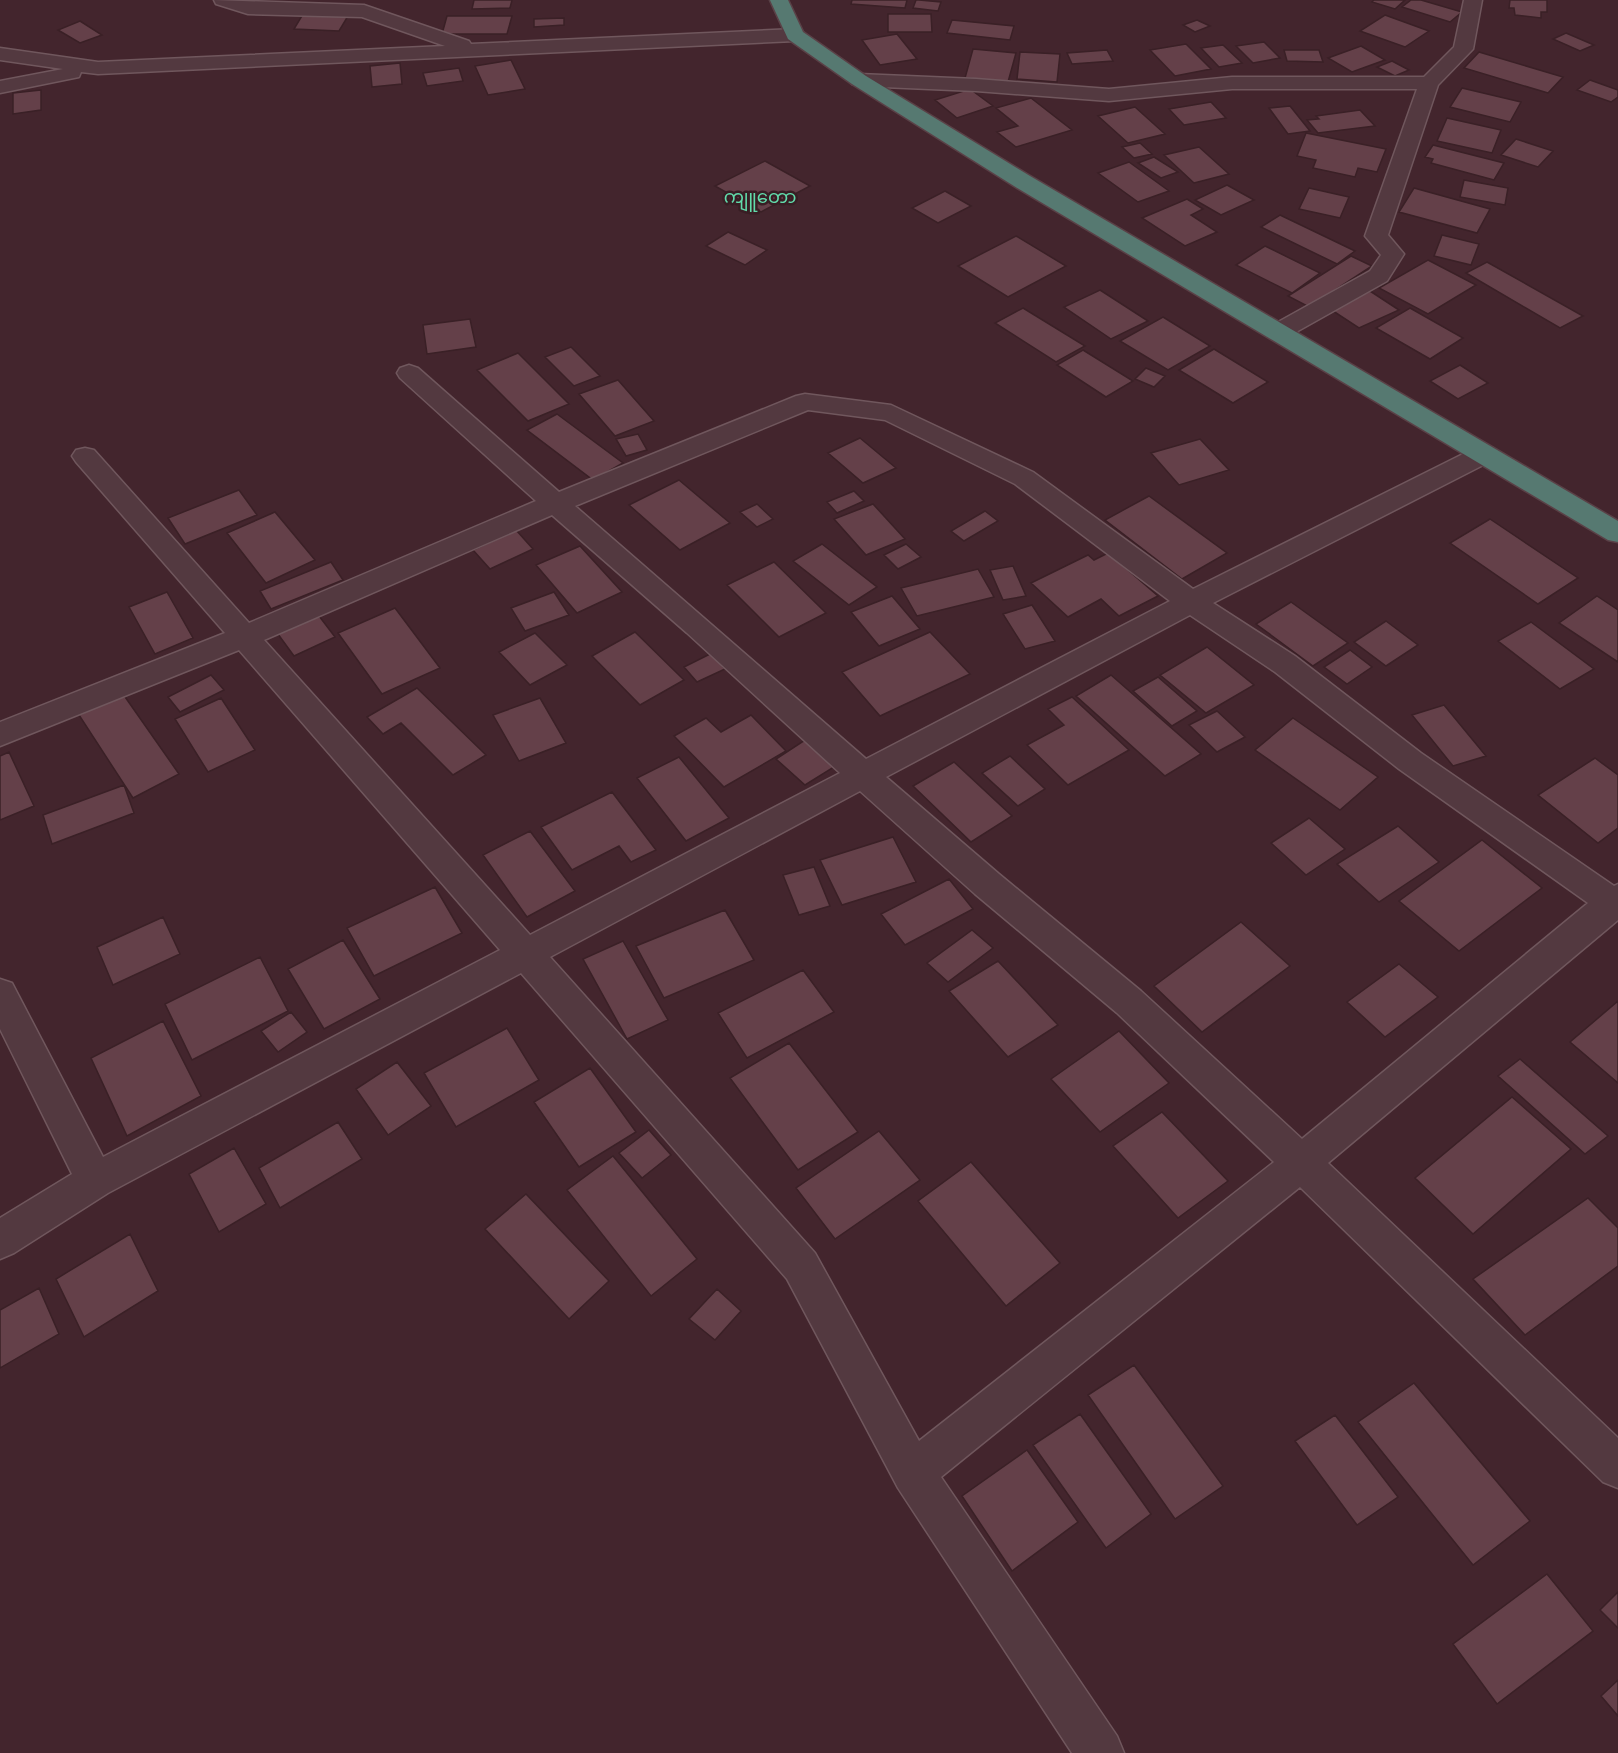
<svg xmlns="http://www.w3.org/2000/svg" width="1618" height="1753" viewBox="0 0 1618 1753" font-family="'Alegreya Sans','Noto Sans Myanmar',sans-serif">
  <rect width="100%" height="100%" fill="#43252d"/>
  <path fill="#644049" stroke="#3a2026" stroke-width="1.5" d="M474,0H512L510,8L472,9Z
    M852,0H907L905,8L851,4Z
    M916,0H919L941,2L938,11L913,8Z
    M1374,0H1405L1395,9L1372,2Z
    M1411,0H1421L1462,12L1450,22L1402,7Z
    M1510,0H1547V12H1541V18L1515,15L1514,8H1509Z
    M303,14L348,16L339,31L294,29Z
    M888,14H931L932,32H888Z
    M1385,15L1429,31L1405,47L1360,31Z
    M447,16H512L507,34H442Z
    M564,18V25L534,27V19Z
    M952,20L1014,26L1010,40L947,33Z
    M1197,20L1210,26L1195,32L1183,25Z
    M80,21L102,35L80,43L58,30Z
    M1566,33L1594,45L1580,51L1553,39Z
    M897,34L917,59L880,65L862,40Z
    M1264,42L1280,58L1253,63L1236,46Z
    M1186,44L1211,69L1175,76L1150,50Z
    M1223,45L1242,63L1219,67L1201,48Z
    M1361,46L1385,60L1352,72L1328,58Z
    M973,49L1016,53L1008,82L965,78Z
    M1107,50L1113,61L1072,64L1067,53Z
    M1284,50H1319L1323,62L1287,61Z
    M1020,52L1060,54L1057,82L1017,79Z
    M1479,52L1563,77L1548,93L1464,68Z
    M511,60L525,89L488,95L475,66Z
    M1392,61L1409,70L1395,76L1377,67Z
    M400,63L402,84L372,87L370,66Z
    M459,68L463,81L427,86L423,73Z
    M1590,80L1618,90V97L1611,102L1577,90Z
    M1462,88L1521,102L1510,122L1450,107Z
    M970,89L993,106L957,118L935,100Z
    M41,90V110L13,114V93Z
    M1031,98L1072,130L1016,147L997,132L1018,126L996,108Z
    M1211,102L1226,118L1184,125L1169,109Z
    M1290,106L1310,131L1288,134L1269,108Z
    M1135,107L1165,134L1128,143L1098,116Z
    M1360,110L1375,126L1318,133L1307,120L1319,119L1316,116Z
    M1447,118L1501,130L1492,153L1437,141Z
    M1306,133L1386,149L1377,172L1358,168L1355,177L1313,168L1316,160L1297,156Z
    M1516,139L1553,151L1538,167L1501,155Z
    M1140,143L1152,154L1134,158L1122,147Z
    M1433,145L1504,163L1494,180L1431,163L1433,159L1425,157Z
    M1199,147L1229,174L1194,183L1164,155Z
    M1154,157L1178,172L1161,178L1138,163Z
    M765,161L810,186L761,212L715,186Z
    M1129,162L1169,191L1138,202L1098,173Z
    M1464,180L1508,188L1505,205L1460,197Z
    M1227,185L1254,200L1221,215L1195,200Z
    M1309,188L1349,197L1340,218L1299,209Z
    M1414,188L1490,209L1477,233L1399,212Z
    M945,191L971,206L938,223L912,208Z
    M1187,199L1203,209L1191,215L1217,232L1185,246L1142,218Z
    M1280,215L1355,251L1337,264L1261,227Z
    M728,232L767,250L745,265L706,246Z
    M1442,235L1479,244L1471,265L1434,256Z
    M1016,236L1066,266L1008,297L958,266Z
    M1265,246L1320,273L1292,293L1236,265Z
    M1351,256L1372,266L1309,307L1288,296Z
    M1428,260L1476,285L1428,314L1379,288Z
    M1487,262L1583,316L1560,328L1466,273Z
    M1100,290L1148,321L1111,339L1064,307Z
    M1370,291L1399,310L1359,328L1330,309Z
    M1023,308L1085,346L1056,362L995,323Z
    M1410,308L1463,338L1430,359L1376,328Z
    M1163,317L1210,346L1168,370L1120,341Z
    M470,319L476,347L427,354L423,325Z
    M571,347L600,376L574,386L545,357Z
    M1214,349L1268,382L1233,403L1179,370Z
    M1083,350L1133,381L1106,397L1057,365Z
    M518,353L569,404L528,421L477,370Z
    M1460,365L1488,383L1458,399L1430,381Z
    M1146,368L1165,376L1154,387L1135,379Z
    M618,380L654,421L615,436L579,394Z
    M557,414L623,463L593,480L527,430Z
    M638,434L647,450L626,456L616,439Z
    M860,438L896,468L863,483L828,453Z
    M1200,439L1229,470L1179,485L1151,453Z
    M679,480L730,523L680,550L629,505Z
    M239,490L257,515L185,544L168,518Z
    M854,491L864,501L837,513L827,502Z
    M1149,496L1227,553L1182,579L1105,520Z
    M757,504L773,519L757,527L740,512Z
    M873,504L905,539L866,555L834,519Z
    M985,511L998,521L964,541L951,531Z
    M275,512L315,560L266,583L227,533Z
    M1490,519L1578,578L1538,604L1450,543Z
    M516,530L533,549L490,569L473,550Z
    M822,544L877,587L849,605L793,561Z
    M906,544L921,557L898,569L884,555Z
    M580,546L622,592L577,613L536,565Z
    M1108,553L1158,596L1119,616L1101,599L1068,617L1031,583L1088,555L1094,560Z
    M331,562L343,580L271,609L260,591Z
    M774,562L826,613L779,637L727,585Z
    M1013,566L1026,596L1003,600L990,570Z
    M978,569L994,597L917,616L901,588Z
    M167,592L193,638L155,654L129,607Z
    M554,592L569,615L525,631L511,608Z
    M892,596L920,629L879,646L851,612Z
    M1597,596L1618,610V662L1559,623Z
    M1291,602L1348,643L1313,666L1256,624Z
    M1032,605L1055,641L1025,649L1003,614Z
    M395,608L440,668L382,694L338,633Z
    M316,612L335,637L294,656L275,630Z
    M1386,621L1418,645L1386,666L1354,642Z
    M1531,622L1594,669L1560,689L1498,641Z
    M635,632L684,680L640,705L592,656Z
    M930,632L970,674L880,716L842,672Z
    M535,633L567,665L530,685L499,652Z
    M1207,647L1254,685L1206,713L1160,675Z
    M1350,650L1372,667L1347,684L1324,667Z
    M712,653L725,669L697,682L684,667Z
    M211,675L224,690L180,712L168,697Z
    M1111,675L1201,754L1165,776L1076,696Z
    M1158,677L1197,711L1172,726L1133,691Z
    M417,688L486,755L453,775L401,723L383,734L367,717Z
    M123,694L179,774L133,798L79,715Z
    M1072,697L1129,750L1068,785L1027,745L1064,725L1048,709Z
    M221,698L255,750L208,772L175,719Z
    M540,698L566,743L519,761L493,715Z
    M1444,705L1486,756L1453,766L1412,715Z
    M1217,711L1245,737L1217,752L1189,725Z
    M751,715L786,751L724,787L674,736L706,718L721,732Z
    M1293,718L1378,777L1340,810L1255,750Z
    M805,740L834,767L805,785L776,759Z
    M9,752L34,806L0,820V756Z
    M1010,756L1045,789L1018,806L982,773Z
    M679,757L729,818L686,841L637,778Z
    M1595,758L1618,775V828L1598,843L1538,795Z
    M954,762L1012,816L971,842L913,786Z
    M124,785L134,813L52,844L43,815Z
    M612,792L656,850L631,862L619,846L572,870L541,827Z
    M1309,818L1345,849L1306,875L1271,843Z
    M1398,826L1439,862L1379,902L1337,864Z
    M530,831L575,891L527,917L483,855Z
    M893,837L916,882L842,905L820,860Z
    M1482,840L1542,888L1459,951L1399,901Z
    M814,867L830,906L799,915L783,875Z
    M949,879L973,909L905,945L881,914Z
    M435,887L462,933L374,976L347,928Z
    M725,910L754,960L664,998L636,946Z
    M163,917L180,954L113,985L97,947Z
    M1241,922L1290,966L1202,1032L1154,986Z
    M972,930L993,948L948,982L927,963Z
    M343,940L380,999L324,1029L288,969Z
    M623,941L668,1020L627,1039L583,959Z
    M260,957L288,1011L192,1060L165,1004Z
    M998,961L1058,1025L1008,1057L949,991Z
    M1399,964L1438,997L1385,1037L1347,1002Z
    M803,970L834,1012L747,1058L718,1013Z
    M1618,1001V1083L1570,1042Z
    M291,1012L307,1032L278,1052L261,1031Z
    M163,1021L201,1096L127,1136L91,1058Z
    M507,1028L539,1080L456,1127L424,1073Z
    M1119,1031L1169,1083L1100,1132L1051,1079Z
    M789,1043L858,1132L798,1170L730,1078Z
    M1520,1059L1608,1136L1585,1154L1498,1076Z
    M397,1062L431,1106L388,1135L356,1089Z
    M590,1068L636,1132L579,1167L534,1102Z
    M1512,1097L1571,1149L1473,1234L1415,1178Z
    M1162,1112L1228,1181L1178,1218L1113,1146Z
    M338,1122L362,1159L280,1208L259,1168Z
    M649,1130L671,1155L642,1178L619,1153Z
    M879,1131L920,1180L835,1239L796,1188Z
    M234,1148L266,1204L219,1232L189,1174Z
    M613,1156L697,1259L651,1296L567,1190Z
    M971,1162L1060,1263L1006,1306L918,1201Z
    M526,1194L609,1281L569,1319L485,1229Z
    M1588,1198L1618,1228V1266L1525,1335L1473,1279Z
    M130,1234L158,1291L84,1337L56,1279Z
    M39,1288L59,1334L0,1368V1310Z
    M717,1289L741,1311L715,1340L689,1319Z
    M1134,1365L1223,1486L1175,1519L1088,1395Z
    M1414,1383L1530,1521L1473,1565L1358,1422Z
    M1080,1414L1151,1514L1106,1548L1033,1445Z
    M1335,1415L1398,1497L1357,1525L1295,1441Z
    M1027,1450L1078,1522L1012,1571L962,1496Z
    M1547,1574L1593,1631L1497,1704L1453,1644Z
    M1618,1592V1628L1600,1610Z
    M1618,1680V1716L1601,1696Z"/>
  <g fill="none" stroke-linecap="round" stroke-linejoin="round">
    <g stroke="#70575d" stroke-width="3">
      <path id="street" d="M214,0L364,5L469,41L471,44L795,29L802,31L805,35L802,39L795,41L98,74L81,72L79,77L0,93V81L63,69L0,60V48L98,62L445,46L362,17L248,14L216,4Z
        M1464,0H1482L1473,49L1438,85L1388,235L1404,254L1387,281L1289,336L1280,338L1271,336L1268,331L1271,326L1370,271L1381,255L1365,236L1417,89H1232L1109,101L976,91L859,86L852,84L849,80L852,76L859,74L976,79L1109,89L1232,77H1424L1454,47Z
        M409,365L418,368L559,492L796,396L805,394L891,405L1033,472L1193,589L1475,448L1484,446L1493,448L1497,454L1493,460L1213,603L1295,656L1421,753L1614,886L1618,884V920L1328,1163L1618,1438V1488L1603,1482L1300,1187L941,1477L1117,1736L1124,1753H1072L898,1488L787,1279L521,973L108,1193L14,1253L0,1259V1218L72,1174L0,1029V979L12,983L103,1157L500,950L239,650L0,746V722L225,633L76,462L72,456L76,450L85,448L94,450L249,623L536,501L400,378L397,373L400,368ZM808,410L885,420L1015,484L1170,601L866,759L575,506ZM552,515L687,633L840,773L530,935L264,640ZM1190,615L1275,672L1399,769L1588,903L1302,1139L1141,991L999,874L886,777ZM860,791L975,894L1117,1013L1274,1162L919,1441L815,1253L550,957Z"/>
    </g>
    <g stroke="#5a4147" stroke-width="3">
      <path id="highway" d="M770,0H788L803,32L866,76L1030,176L1618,521V542L1608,540L1014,186L852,84L788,39Z"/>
    </g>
    <use href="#street" fill="#533940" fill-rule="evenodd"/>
    <use href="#highway" fill="#567971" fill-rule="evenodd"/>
  </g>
  <g text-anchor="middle" stroke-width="5" stroke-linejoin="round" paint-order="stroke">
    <g font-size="18" fill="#62dcab" stroke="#381e24">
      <text x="760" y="203">ကျူတော</text>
    </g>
  </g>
</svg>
